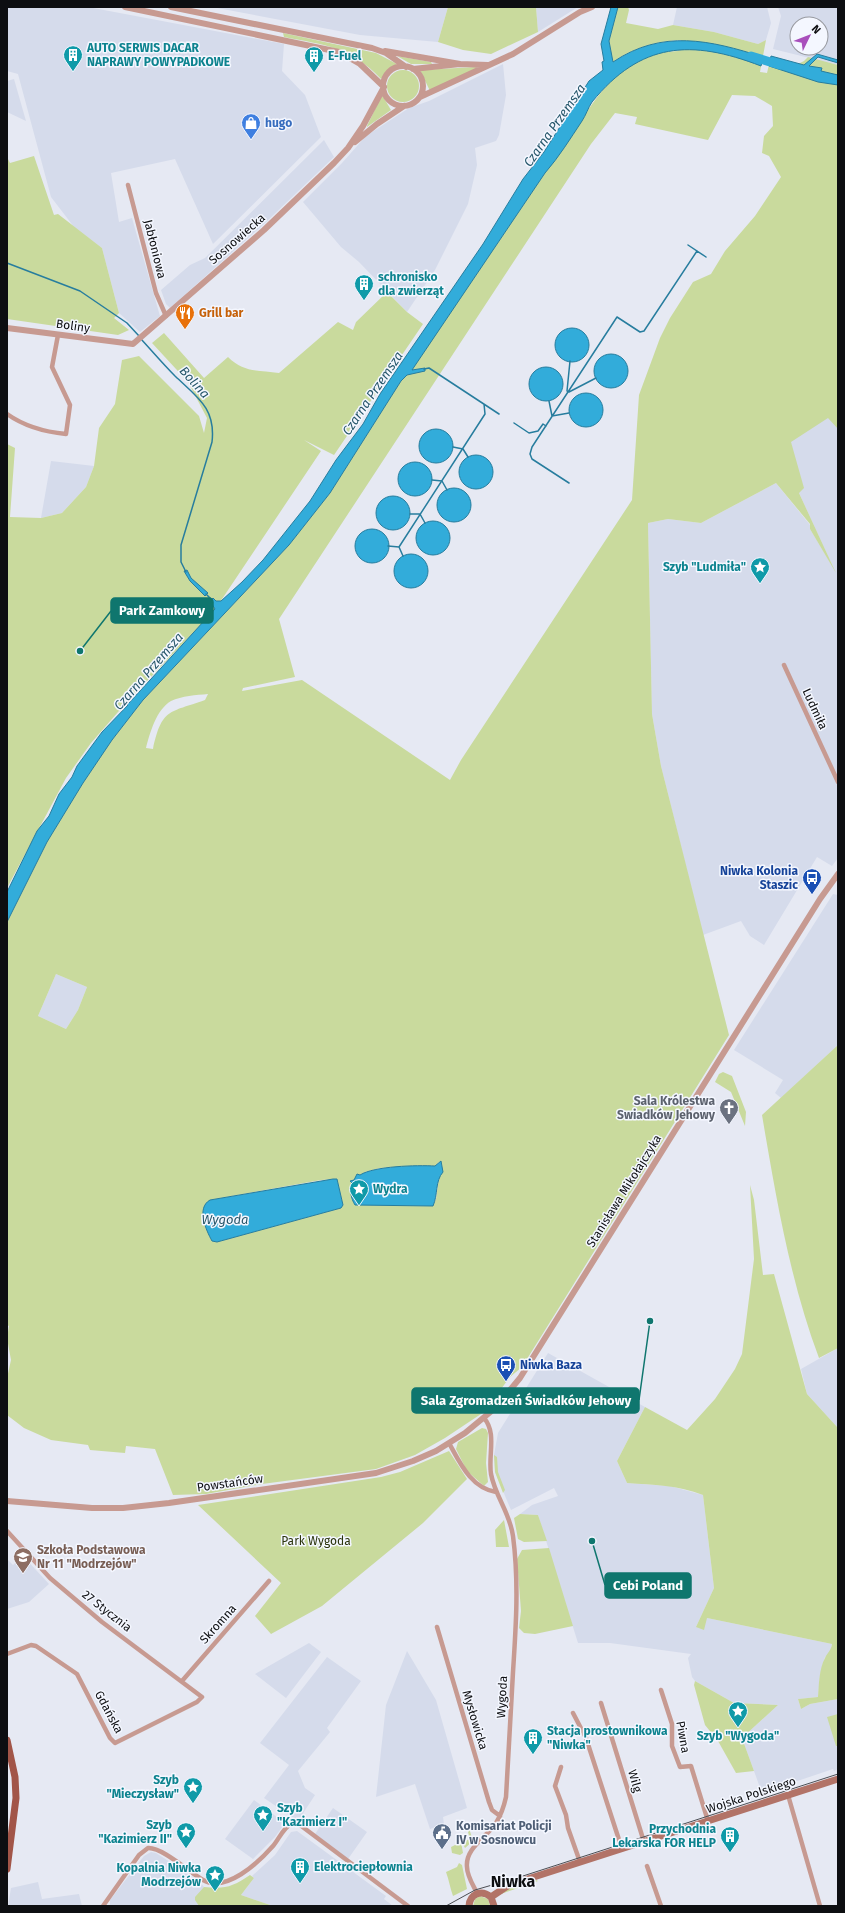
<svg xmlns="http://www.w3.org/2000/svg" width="845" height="1913" viewBox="0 0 845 1913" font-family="'Fira Sans',sans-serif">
  <rect width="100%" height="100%" fill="#e6e9f3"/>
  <path fill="#d5dbeb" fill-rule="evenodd" d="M7,7H88L284,44L282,71L305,95L321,137L213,244L175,159L111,173L119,222L132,218L160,316L140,332L119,313L102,248L74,227L51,197L18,74L7,71Z
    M212,7H448L438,42L360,35Z
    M536,7H578L538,32Z
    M677,7H767L771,23L766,40L758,44L714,32L673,25Z
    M778,7H838V65L773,49L781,16ZM797,24H821V48H797Z
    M503,64L506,95L499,135L496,141L475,148L477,165L468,204L435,270L407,312L359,262L341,247L303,202L342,163L366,136L409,108L429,101Z
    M14,79L26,121L7,112V81Z
    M324,140L334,157L265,223L170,308L166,304L161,290L190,265L205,258Z
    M838,363V858L832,866L817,857L764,945L750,936L741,921L703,935L661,766L652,714L648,523L668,519L701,523L776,483L810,525V529L833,567L799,493L754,439Z
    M51,461L94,466L86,487L62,513L41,518Z
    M833,894L838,895V1045L781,1098L775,1093L783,1080L734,1050Z
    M56,974L87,987L78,1010L66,1029L38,1016Z
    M838,1348V1428L807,1394L801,1369Z
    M548,1353L645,1407L617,1461L627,1483L670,1486L703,1495L714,1588L696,1627L707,1618L832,1644L830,1653L825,1657L820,1675L818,1697L798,1699L801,1709L810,1704L838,1699V1769L834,1771L833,1769L762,1793L742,1738L778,1705L734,1703L695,1681L692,1677L688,1658L691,1654L610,1643H578L538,1515L520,1514L532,1505L558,1496L554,1488L511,1510L495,1472L494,1455L498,1433Z
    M23,1556L49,1584L29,1602L7,1609V1559L13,1565Z
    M309,1643L321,1652L286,1698L255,1674Z
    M407,1651L436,1700L467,1808L443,1817L444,1824L430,1829L415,1784L376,1797L386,1705Z
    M327,1657L361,1681L327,1728L330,1732L298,1771L305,1788L315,1795L298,1821L264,1798L289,1765L260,1743Z
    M254,1800L285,1823L275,1837L253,1859L225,1839Z
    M333,1808L367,1832L348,1859L315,1834Z
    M297,1831L386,1896L384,1899L393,1906H273L241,1895L254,1878L252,1876L275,1855L291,1832Z
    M151,1852L156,1853L198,1880L204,1887L214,1906H110V1900L144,1856Z
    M38,1882L42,1899L79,1894L82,1906H8L11,1888Z"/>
  <path fill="#c9da9d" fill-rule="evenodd" d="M448,7H536L538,32L491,54L463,50L438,42Z
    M618,7H628L629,10L626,23L658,29L673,25L714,32L758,44L766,40L760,72L767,73L771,56L794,66L804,61L808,57L838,65V429L828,418L791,442L804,488L799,493L836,573L810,529V524L776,483L701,523L668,519L648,523L652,714L661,766L729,1035L522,1367L510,1377L501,1389L496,1404L445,1438L415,1455L376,1469L262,1484L206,1494L173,1495L155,1449L126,1446L125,1453L90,1450L88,1445L51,1440L24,1428L7,1415V1378L11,1360L7,1338L9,1326L7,1325V922L47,842L83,783L112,740L143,700L289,545L330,493L401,381L411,371L545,173C579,133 599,71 654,54C661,51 670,52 678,51L681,40C656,41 633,48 613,62L609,41ZM732,95L755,96L772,106L773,126L764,136L762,153L769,156L781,177L755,216L725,251L711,274L693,282L670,318L660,338L639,395L632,500L461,760L450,780L302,680L242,691L243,688L295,677L279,619L591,144L615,113L637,117L635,124L708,140ZM208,694L205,700C169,713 162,708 153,749L146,748C150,733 156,710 171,701C182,696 196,695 208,694ZM56,974L87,987L78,1010L66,1029L38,1016ZM439,1162L442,1164V1172L439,1177L436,1199L432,1206L355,1205L350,1185L365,1172L380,1168L435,1166ZM337,1179L343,1205L341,1208L217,1242L212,1241L210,1200L321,1180Z
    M283,33L376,53L397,64L388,70L381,79C351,47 325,45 284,37Z
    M397,56L431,62L432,64H411Z
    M476,67L477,68L430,91L420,70Z
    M387 86a16 16 0 1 1 32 0a16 16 0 1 1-32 0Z
    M382,95L391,110L367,127V126Z
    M34,156L54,215L58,214L102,248L119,313L114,318L129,330L118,335L7,319V157L10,163Z
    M387,292L407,312L423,324L334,455L304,440L321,451L214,611L125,704L91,743L66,778L7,888V444L15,448L10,517L41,518L62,513L86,487L94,466L99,428L115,404L122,360L139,356L199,416L204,433L207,418L188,382L152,343L164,333L204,378L228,357C244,373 259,370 279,373L338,322L353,330L356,322Z
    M838,1045V1348L819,1358C790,1281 776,1197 762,1115Z
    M723,1072L732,1076L746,1112L745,1126L731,1092L715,1082L719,1074Z
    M750,1185L754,1200L763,1275L774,1274L807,1394L838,1428V1699L810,1704L801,1709L798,1699L818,1697C819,1684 819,1669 825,1658C827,1653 831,1651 832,1644L707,1618L704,1630L696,1627L714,1588L703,1495C678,1485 653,1485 627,1483L617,1461L645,1407L687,1430L715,1399L735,1369L742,1354L754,1259Z
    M482,1428L486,1429L488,1433L486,1463L488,1482L484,1486L467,1471L456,1449L458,1442Z
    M449,1451L467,1479L423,1523L322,1606L271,1634L255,1616L281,1583L198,1505L381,1477L400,1472Z
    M494,1455L497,1457L498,1472L505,1490L503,1493L495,1472Z
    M520,1514L538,1515L547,1541L524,1542L518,1539L514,1518Z
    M504,1520L509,1547H496L495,1530Z
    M549,1548L573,1626L535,1634L524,1633L519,1628L521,1611L517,1559L522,1550Z
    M695,1681L734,1703L778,1705L742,1738L754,1771L736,1773L718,1741L705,1725L694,1685Z
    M838,1714V1746H836L827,1717Z
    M465,1822L468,1825L473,1841L465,1848L462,1842L470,1839L468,1832L469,1831Z
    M461,1842L463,1853L460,1855L452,1853L451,1847Z
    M459,1863L462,1865L467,1889L453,1896C450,1888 449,1880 446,1872L457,1867Z
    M250,1875L254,1878L241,1895L273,1906H199L195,1900V1897L204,1887C226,1889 232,1887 250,1875Z
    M536,1880L538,1881L501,1894L510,1888Z
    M480,1896L488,1899L490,1906H473L475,1899Z"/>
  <path fill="#32acda" stroke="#277d9e" d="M611,7H618L609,41L613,62C662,29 710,40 763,57L761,66C691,39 641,42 592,102C588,108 586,115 582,121C570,139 559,157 545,173L412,370L425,368V371L407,375L401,381L330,493L289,545L143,700L112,740L83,783L47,842L7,922V892L37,831L49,816L59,794L72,777L77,766L102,732L128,705L125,702L129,703L215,609L210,601L213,598L216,601H221L242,582L263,560L310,501L336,460L363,424L380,394L483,244L523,179L544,152L589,81L603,70L602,62L604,61L601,44Z
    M817,54L838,60V63L818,57L809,66L822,68L821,71L838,75V85L818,82L769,66L771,56L804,65Z
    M555 345a17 17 0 1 1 34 0a17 17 0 1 1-34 0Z
    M594 371a17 17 0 1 1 34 0a17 17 0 1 1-34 0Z
    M529 384a17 17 0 1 1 34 0a17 17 0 1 1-34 0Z
    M569 410a17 17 0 1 1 34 0a17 17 0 1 1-34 0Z
    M419 446a17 17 0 1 1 34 0a17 17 0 1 1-34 0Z
    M459 472a17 17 0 1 1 34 0a17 17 0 1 1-34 0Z
    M398 479a17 17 0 1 1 34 0a17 17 0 1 1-34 0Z
    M437 505a17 17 0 1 1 34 0a17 17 0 1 1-34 0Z
    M376 513a17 17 0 1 1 34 0a17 17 0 1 1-34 0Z
    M416 538a17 17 0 1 1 34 0a17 17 0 1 1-34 0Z
    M355 546a17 17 0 1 1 34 0a17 17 0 1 1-34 0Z
    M394 571a17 17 0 1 1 34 0a17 17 0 1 1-34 0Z
    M187,570L191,578L208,593L205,596L190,581L184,571Z
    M441,1161L443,1172C435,1181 438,1195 433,1206L355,1205C351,1199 349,1188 352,1183L350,1181L354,1180L357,1174L360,1175C374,1166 417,1165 435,1166Z
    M333,1179H337L343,1205L341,1208L217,1242L212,1241C206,1230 196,1208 210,1200Z"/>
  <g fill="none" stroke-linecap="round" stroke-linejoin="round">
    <path stroke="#277d9e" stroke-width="1.5" d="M688,245L706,257
      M7,263L80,291L127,323L139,336
      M141,339C152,351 163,364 175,376C197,397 216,408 212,442L181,545V562L186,572
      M424,369L429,368L499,414
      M567,391L570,361
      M569,392L596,378
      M549,401L552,416L569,413
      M514,423L529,433L538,431L543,424L546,426
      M453,447L463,449L468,457
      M432,480L442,481L447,490
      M569,483L532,459L530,454L532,447L617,317L640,332L644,331L697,251
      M410,514H420L425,523
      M388,546L399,547
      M399,547L485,414L484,404
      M399,547L403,556
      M206,594L212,600"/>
    <path stroke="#32acda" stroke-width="9" d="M751,56L780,65"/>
    <path stroke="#c79a91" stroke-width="4.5" d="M128,185L156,293L166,316
      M7,414C24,426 45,432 66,434L70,405L52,367L58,335
      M784,665L838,782
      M449,1443C460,1463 471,1488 496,1492
      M7,1531L50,1578L102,1622L202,1697L197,1702L115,1743L110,1738L77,1674L36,1646L31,1645L7,1654
      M437,1627L489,1802L492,1810L500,1816
      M182,1681L269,1581
      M661,1690L672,1724V1746L680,1767L691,1766L708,1821
      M601,1703L644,1842
      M573,1713L586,1738L622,1849
      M561,1767L555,1786L566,1815L568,1828L580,1862
      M788,1795L820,1906
      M647,1866L661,1906
      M477,1893C473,1885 467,1876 467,1867C465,1848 487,1837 496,1823C501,1815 504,1806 506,1797C508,1755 511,1714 513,1672C516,1626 519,1582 513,1536C510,1513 495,1496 491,1474C488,1455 497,1433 484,1418
      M103,1906L139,1855L148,1848C162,1847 189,1872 203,1880C226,1893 258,1863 273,1846C279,1839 283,1828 292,1823L300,1825L408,1906"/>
    <path stroke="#c79a91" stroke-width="6" d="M125,7L339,52L360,64L384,87
      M171,7L372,48L386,53L406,67
      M385,51L460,64
      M383 86a20 20 0 1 1 40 0a20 20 0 1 1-40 0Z
      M413,69L460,64L488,65
      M420,97L513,54L580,12L592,7
      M355,142L377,124L404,106
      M7,328L133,344L264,230L334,163L348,148L363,126L384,87
      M7,1501L92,1508H123L169,1503L376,1473L413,1461L436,1451L465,1433L494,1409L520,1378L820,899L838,874"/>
    <path stroke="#b27367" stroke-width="7" d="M491,1897L509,1885L838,1779
      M469,1906C470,1894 481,1889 491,1897L494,1906"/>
    <path stroke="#a25548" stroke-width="7" d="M7,1740L15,1777L16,1798L7,1869"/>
    <path stroke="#4c4e53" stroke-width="1" d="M446,1906L475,1890L523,1876L838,1774"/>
  </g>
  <defs>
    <g id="building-pin" transform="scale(1)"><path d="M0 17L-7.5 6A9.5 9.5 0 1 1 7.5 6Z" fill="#0f9aa8" stroke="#f4f7ff"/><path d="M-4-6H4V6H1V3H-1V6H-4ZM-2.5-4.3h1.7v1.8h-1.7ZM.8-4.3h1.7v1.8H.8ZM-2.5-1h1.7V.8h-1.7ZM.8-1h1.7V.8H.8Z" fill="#fff"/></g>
    <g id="shop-pin" transform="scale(1)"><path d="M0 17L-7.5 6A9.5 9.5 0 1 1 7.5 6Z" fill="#3f7fe0" stroke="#f4f7ff"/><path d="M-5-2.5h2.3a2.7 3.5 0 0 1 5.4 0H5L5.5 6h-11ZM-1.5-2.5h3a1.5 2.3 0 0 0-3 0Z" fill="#fff"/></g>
    <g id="restaurant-pin" transform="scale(1)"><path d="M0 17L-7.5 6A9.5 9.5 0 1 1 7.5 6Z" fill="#e8710a" stroke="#f4f7ff"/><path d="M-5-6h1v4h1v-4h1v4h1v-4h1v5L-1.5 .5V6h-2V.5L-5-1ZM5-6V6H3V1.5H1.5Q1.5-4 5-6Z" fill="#fff"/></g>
    <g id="sight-pin" transform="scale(1)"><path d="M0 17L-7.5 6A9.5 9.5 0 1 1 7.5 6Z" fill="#0f9aa8" stroke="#f4f7ff"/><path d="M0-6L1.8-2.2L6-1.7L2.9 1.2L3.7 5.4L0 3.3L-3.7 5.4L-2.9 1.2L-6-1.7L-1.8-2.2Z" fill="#fff"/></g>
    <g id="bus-pin" transform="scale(1)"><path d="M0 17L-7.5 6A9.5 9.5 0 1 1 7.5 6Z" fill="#1a4fb4" stroke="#f4f7ff"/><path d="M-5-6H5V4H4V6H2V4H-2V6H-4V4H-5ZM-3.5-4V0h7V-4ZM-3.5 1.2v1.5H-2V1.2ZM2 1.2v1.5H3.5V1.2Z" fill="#fff"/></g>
    <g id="church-pin" transform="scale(1)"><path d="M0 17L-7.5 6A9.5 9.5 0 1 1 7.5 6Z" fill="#6b7280" stroke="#f4f7ff"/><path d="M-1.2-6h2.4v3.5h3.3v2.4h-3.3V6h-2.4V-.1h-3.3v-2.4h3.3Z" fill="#fff"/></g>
    <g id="school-pin" transform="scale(1)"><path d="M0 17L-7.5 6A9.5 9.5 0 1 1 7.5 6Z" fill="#8d6e63" stroke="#f4f7ff"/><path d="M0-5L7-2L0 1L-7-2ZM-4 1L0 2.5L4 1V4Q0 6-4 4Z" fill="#fff"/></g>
    <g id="civic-pin" transform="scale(1)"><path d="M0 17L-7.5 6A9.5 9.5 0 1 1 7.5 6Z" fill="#5c6f8a" stroke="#f4f7ff"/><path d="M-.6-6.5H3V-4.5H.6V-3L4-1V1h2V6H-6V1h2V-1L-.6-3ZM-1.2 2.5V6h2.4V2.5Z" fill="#fff"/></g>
  </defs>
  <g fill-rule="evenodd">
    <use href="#building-pin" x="73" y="55"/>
    <use href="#building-pin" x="314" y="56"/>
    <use href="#shop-pin" x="251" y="123"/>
    <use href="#building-pin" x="364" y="284"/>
    <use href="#restaurant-pin" x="185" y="313"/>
    <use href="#sight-pin" x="760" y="567"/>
    <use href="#bus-pin" x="812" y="878"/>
    <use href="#church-pin" x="729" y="1108"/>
    <use href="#sight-pin" x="359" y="1189"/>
    <use href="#bus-pin" x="506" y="1365"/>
    <use href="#school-pin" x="23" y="1557"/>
    <use href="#sight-pin" x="738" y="1711"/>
    <use href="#building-pin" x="533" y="1738"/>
    <use href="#sight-pin" x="193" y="1787"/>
    <use href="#sight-pin" x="263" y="1815"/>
    <use href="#sight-pin" x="186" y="1832"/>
    <use href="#civic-pin" x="442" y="1833"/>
    <use href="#building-pin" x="730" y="1836"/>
    <use href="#building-pin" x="300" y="1867"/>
    <use href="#sight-pin" x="215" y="1875"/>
  </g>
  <g text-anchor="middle" stroke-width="3" stroke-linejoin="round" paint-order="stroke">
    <g font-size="12" font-weight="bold" fill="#0d838f" stroke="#f4f7ff" text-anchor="start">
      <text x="87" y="52">AUTO SERWIS DACAR<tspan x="87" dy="14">NAPRAWY POWYPADKOWE</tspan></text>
      <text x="328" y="60">E-Fuel</text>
      <text x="378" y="281">schronisko<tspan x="378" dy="14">dla zwierząt</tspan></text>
      <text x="746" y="571" text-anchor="end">Szyb "Ludmiła"</text>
      <text x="373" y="1193">Wydra</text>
      <text x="547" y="1735">Stacja prostownikowa<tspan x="547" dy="14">"Niwka"</tspan></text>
      <text x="738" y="1740" text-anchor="middle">Szyb "Wygoda"</text>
      <text x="179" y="1784" text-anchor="end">Szyb<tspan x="179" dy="14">"Mieczysław"</tspan></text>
      <text x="277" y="1812">Szyb<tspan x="277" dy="14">"Kazimierz I"</tspan></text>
      <text x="172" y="1829" text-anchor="end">Szyb<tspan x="172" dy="14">"Kazimierz II"</tspan></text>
      <text x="716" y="1833" text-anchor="end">Przychodnia<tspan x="716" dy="14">Lekarska FOR HELP</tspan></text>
      <text x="314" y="1871">Elektrociepłownia</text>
      <text x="201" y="1872" text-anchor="end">Kopalnia Niwka<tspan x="201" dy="14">Modrzejów</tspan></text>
    </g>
    <g font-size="12" font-weight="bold" fill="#366cbe" stroke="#f4f7ff" text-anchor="start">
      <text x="265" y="127">hugo</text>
    </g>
    <g font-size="12" fill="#0d0e11" stroke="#f4f7ff">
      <text transform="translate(237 239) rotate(-41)" y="4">Sosnowiecka</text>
      <text transform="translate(155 249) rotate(76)" y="4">Jabłoniowa</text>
      <text transform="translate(73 326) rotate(8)" y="4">Boliny</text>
      <text transform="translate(815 709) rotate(65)" y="4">Ludmiła</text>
      <text transform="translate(624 1191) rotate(-58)" y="4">Stanisława Mikołajczyka</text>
      <text transform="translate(230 1483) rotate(-8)" y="4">Powstańców</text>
      <text transform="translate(107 1611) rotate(38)" y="4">27 Stycznia</text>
      <text transform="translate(218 1624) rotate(-48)" y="4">Skromna</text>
      <text transform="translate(502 1697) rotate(-87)" y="4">Wygoda</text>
      <text transform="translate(109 1712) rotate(62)" y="4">Gdańska</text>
      <text transform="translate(475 1720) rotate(73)" y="4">Mysłowicka</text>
      <text transform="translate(683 1737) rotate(80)" y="4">Piwna</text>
      <text transform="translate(635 1781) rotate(74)" y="4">Wilg</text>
      <text transform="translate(751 1795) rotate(-18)" y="4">Wojska Polskiego</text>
    </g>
    <g font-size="12" font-weight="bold" fill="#c56008" stroke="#f4f7ff" text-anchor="start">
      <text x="199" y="317">Grill bar</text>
    </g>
    <g font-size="12" font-weight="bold" fill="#164399" stroke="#f4f7ff" text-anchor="end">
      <text x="798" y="875">Niwka Kolonia<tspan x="798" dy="14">Staszic</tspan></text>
      <text x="520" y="1369" text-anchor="start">Niwka Baza</text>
    </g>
    <g font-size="12" font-weight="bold" fill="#5b616d" stroke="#f4f7ff" text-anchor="end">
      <text x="715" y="1105">Sala Królestwa<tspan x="715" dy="14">Swiadków Jehowy</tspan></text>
    </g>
    <g font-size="12" fill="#2b340c" stroke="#f4f7ff">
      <text x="316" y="1545">Park Wygoda</text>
    </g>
    <g font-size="12" font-weight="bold" fill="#785e54" stroke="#f4f7ff" text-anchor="start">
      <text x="37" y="1554">Szkoła Podstawowa<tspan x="37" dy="14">Nr 11 "Modrzejów"</tspan></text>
    </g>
    <g font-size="12" font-weight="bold" fill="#4e5e75" stroke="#f4f7ff" text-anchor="start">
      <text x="456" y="1830">Komisariat Policji<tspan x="456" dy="14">IV w Sosnowcu</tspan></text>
    </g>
    <g font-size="13" font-style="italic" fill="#27576b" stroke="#f4f7ff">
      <text transform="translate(554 125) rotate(-55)" y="5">Czarna Przemsza</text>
      <text transform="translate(195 382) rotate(48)" y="5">Bolina</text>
      <text transform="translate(372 393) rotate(-56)" y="5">Czarna Przemsza</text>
      <text transform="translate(148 671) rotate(-49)" y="5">Czarna Przemsza</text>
      <text x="225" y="1224">Wygoda</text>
    </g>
    <g font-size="16" font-weight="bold" fill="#0d0e11" stroke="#f4f7ff">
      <text x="513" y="1887">Niwka</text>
    </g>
  </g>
  <path fill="none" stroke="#0f766e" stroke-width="1.5" d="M80 651L111 611M650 1321L639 1400M592 1541L605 1585"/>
  <g fill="#0f766e" stroke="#f4f7ff" stroke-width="1.5">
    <circle cx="80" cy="651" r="4"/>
    <circle cx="650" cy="1321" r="4"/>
    <circle cx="592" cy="1541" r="4"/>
  </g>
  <g fill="#0f766e" stroke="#0f766e" stroke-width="1.5">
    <rect x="111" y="598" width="102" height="25" rx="4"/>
    <rect x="412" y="1388" width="227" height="25" rx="4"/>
    <rect x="605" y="1573" width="86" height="25" rx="4"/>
  </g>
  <g font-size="13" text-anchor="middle" font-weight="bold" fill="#fff">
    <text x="162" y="615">Park Zamkowy</text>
    <text x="526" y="1405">Sala Zgromadzeń Świadków Jehowy</text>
    <text x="648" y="1590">Cebi Poland</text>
  </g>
  <rect width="845" height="1913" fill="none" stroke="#0d0e11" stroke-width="16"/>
  <g transform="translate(809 36) rotate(47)"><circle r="19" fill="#f4f7ff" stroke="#989aa0"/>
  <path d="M0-3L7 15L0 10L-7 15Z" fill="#a84fbc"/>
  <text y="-6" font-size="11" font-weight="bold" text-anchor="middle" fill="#0d0e11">N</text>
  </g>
</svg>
